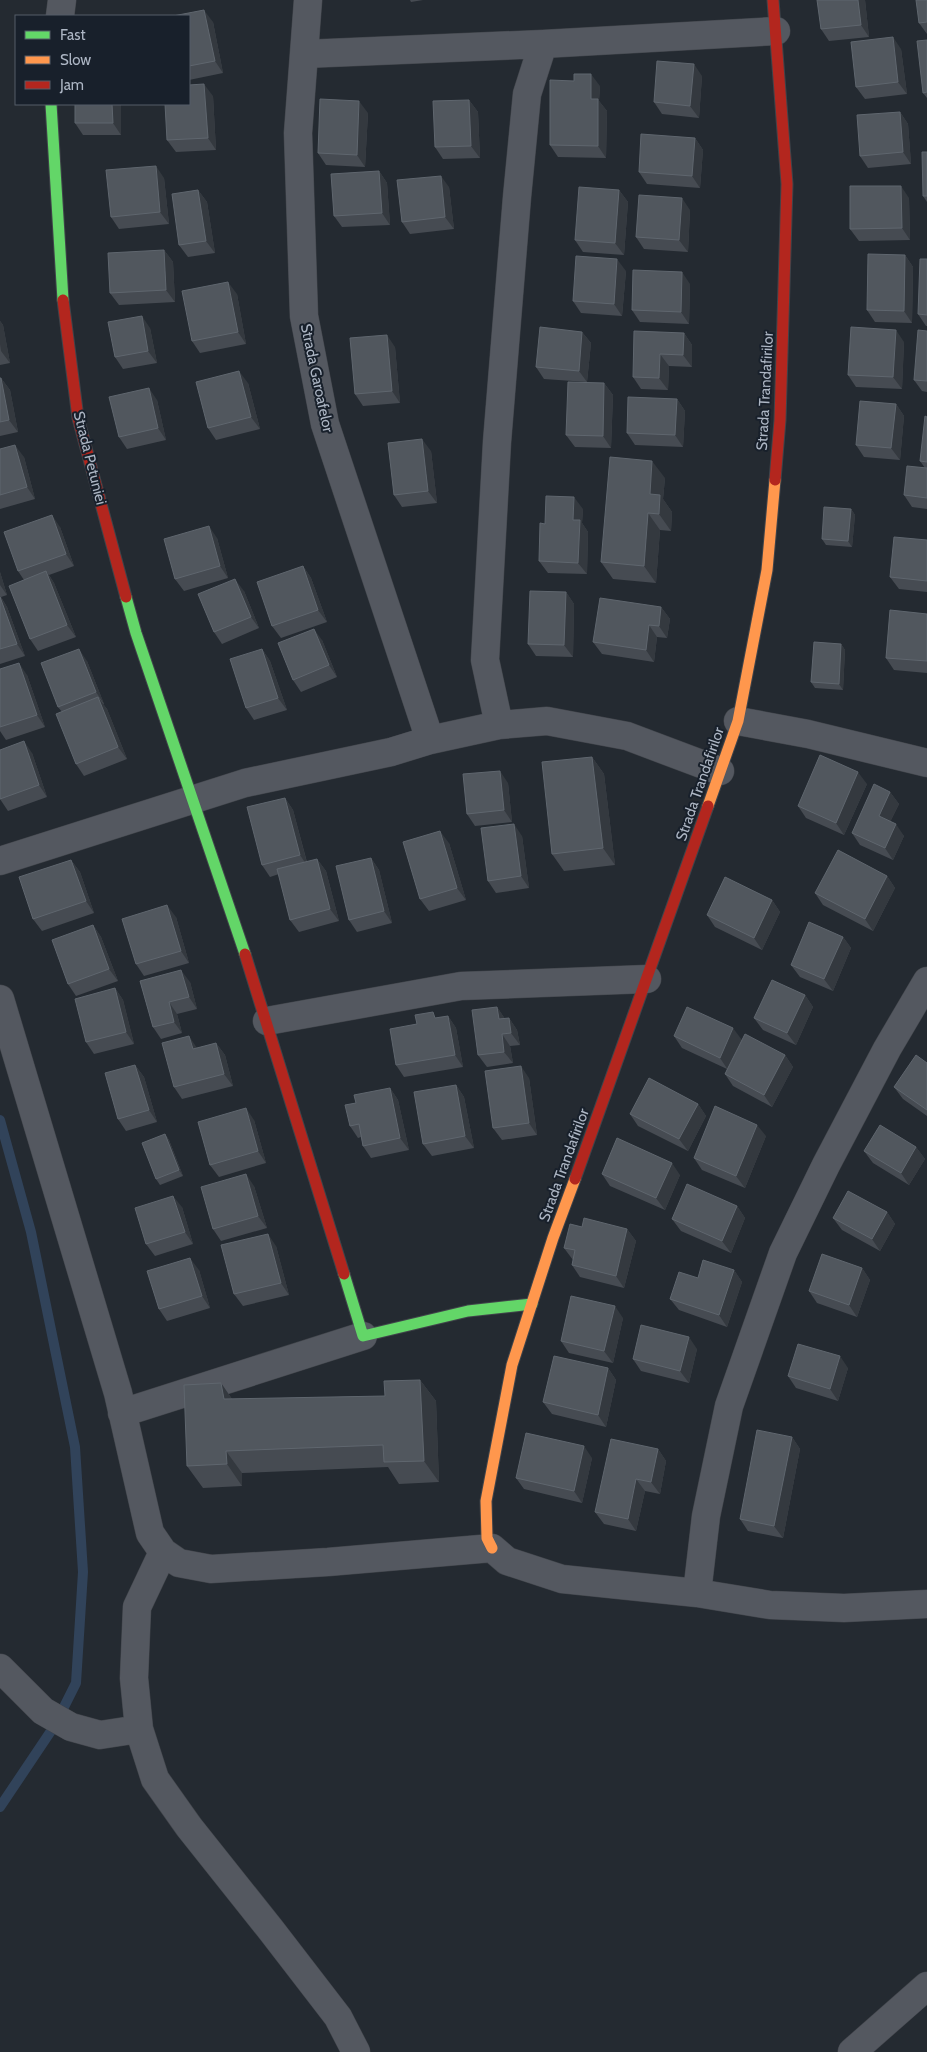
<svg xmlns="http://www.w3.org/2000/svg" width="927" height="2052" viewBox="0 0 927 2052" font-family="Cabin,sans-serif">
  <rect width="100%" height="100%" fill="#242a31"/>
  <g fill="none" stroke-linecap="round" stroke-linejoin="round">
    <path stroke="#31435a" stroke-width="10" d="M0,1120L31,1232L75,1447L83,1572L76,1683L55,1725L0,1807"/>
    <g stroke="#40444a" stroke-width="29">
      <path id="street" d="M308,0L298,133L304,316L325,424L430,740
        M60,16L62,0
        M304,54L543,44L776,31
        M738,721L808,734L927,763
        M499,725L485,660L497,442L517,197L527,94L543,44
        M0,861L245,783L391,752L430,740L499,725L547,721L627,736L720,771
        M0,999L118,1393L150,1533L163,1552L179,1563L211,1569L328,1562L492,1548L507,1561L562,1579L697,1593L770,1605L844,1608L927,1604
        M267,1021L461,986L647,979
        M122,1413L363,1336
        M163,1552L137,1607L134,1678L139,1729L155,1779L189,1827L271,1930L338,2017L356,2052
        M697,1593L706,1516L729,1406L783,1253L826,1165L887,1049L927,981
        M0,1668L43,1711L71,1727L100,1735L139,1729
        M852,2052L927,1986"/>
    </g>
    <g stroke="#40444a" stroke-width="13">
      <path id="fast" d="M51,104L63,300
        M126,597L136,633L245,954
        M344,1274L363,1336L468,1311L532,1304"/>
    </g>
    <g stroke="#40444a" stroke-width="13">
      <path id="slow" d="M708,806L738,721L767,570L775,480
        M492,1548L487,1538L486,1501L512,1365L553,1238L575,1179"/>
    </g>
    <g stroke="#40444a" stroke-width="13">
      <path id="jam" d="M773,0L787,184L780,420L775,480
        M63,300L78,418L126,597
        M245,954L344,1274
        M575,1179L708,806"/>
    </g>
    <use href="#street" stroke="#545860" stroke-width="28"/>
    <use href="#fast" stroke="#63d668" stroke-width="11"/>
    <use href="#slow" stroke="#ff974d" stroke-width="11"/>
    <use href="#jam" stroke="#b3261e" stroke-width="11"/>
  </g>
  <path fill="#464b52" d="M410,0H423L411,2Z
    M865,0L869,37L829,41L821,29Z
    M927,0V34L919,23Z
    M189,16L213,22L223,73L189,80Z
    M927,40V98L923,93Z
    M901,49L907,94L865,99L856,87Z
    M702,76L699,118L662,114L654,102Z
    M600,86L599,101L607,111L606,158L558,157L550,145Z
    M213,96L216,150L176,152L167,140Z
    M469,100L478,112L480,158L443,159L435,147Z
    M75,104H121V135H83L75,123Z
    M900,112L908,124L911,164L868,168L860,156Z
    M368,113L365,167L326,165L318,153Z
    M695,138L703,150L700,188L647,184L639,172Z
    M927,152V202L923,196Z
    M379,171L387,183L390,225L342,227L334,216Z
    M164,178L169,224L119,229L111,217Z
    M449,187L454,229L410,234L402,222Z
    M198,190L207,202L215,253L188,257L179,245Z
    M619,190L628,202L624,255L583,252L575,240Z
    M909,198L910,240L859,241L850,229Z
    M690,210L688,252L644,249L636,237Z
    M164,250L173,262L175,302L119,305L110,293Z
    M905,255L913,267L912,323L875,322L867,310Z
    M927,259V326H926L918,314Z
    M626,271L622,316L581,313L573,301Z
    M690,284L689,324L640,322L632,310Z
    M237,294L246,344L200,353L192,341Z
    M0,321L3,325L10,363L0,365Z
    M150,328L157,363L123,369L115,357Z
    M927,331V392L922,391L914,380Z
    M582,332L591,343L587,382L544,379L536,367Z
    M684,333L692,345V367L669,366L668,390L641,389L633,377Z
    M904,342L902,389L856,387L848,375Z
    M395,347L400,403L363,406L355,394Z
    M0,378H1L10,390L18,432L0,436Z
    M248,383L260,429L216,440L208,428Z
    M604,383L613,395L611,448L575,447L566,435Z
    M677,399L685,411L683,447L635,445L627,433Z
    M157,400L166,440L127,449L119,437Z
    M896,404L904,416L900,460L864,457L856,445Z
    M927,417V509L912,507L904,495L925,468L920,461Z
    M0,449L24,457L35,499L0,509Z
    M431,451L437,503L402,507L394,495Z
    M665,478L663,499L672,512L671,531L660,530L656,583L613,579L601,562Z
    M583,509L582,523L588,532L587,574L548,573L539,561L545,524Z
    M851,509L855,515L852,547L826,545L822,539Z
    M60,527L74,566L49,575L54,583L76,637L38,651L30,639L24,580L18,571Z
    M217,538L228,578L184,591L175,579Z
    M927,540V592L899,589L890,577Z
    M303,566L311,578L327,622L281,638L272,626Z
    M0,572L7,595L1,597L7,607L25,656L0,664Z
    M244,591L259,628L222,644L214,632Z
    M566,592L574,604L573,657L536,656L528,644Z
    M661,607L670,619L667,638L657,637L654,662L602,654L593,642Z
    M927,614V673L894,670L886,658Z
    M322,640L337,677L301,692L293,680Z
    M841,644L845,650L843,690L815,688L811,682Z
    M262,649L270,661L287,710L254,720L246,708Z
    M87,661L104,704H103L107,709L127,759L84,776L76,764L62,712L58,707Z
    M0,669L27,675L45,727L6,740L0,731Z
    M0,750L32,753L47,797L8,811L0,799Z
    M592,757L604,774L615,865L564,871L552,854Z
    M508,783L512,822L475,826L467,814Z
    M867,784L844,835L806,818L798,806Z
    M890,792L899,804L890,822L904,836L893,860L860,845L852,833Z
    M285,798L293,810L307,862L317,859L326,871L339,921L299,932L290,920L279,874L270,877L262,865Z
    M522,836L529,888L496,893L488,881Z
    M449,843L466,900L429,911L420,899Z
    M371,858L379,870L392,923L357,932L349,920Z
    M71,860L80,872L94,913L42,931L33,919Z
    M887,876L895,888L873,931L823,905L815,893Z
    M772,900L780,912L762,950L715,927L707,915Z
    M176,917L189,963L144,976L136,964Z
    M93,925L101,937L118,981L76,996L68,984Z
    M843,937L851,948L833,991L800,977L791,965Z
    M140,981L190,982L197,1009L177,1014L182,1033L161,1039L153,1027Z
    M115,988L123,1000L134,1044L94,1054L86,1042Z
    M805,995L813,1007L796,1045L763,1030L754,1018Z
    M497,1007L505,1019L509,1018L517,1030L520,1045L510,1046L513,1063L487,1067L478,1055Z
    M448,1016L456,1028L463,1067L404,1077L396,1065L417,1024L438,1018Z
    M674,1036L742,1040L737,1050L785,1055L793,1067L772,1107L733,1086L725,1074L727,1069L682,1048Z
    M216,1043L225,1055L233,1086L182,1099L174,1087L197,1048Z
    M927,1063V1116L903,1099L894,1087Z
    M135,1065L144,1077L157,1122L126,1131L118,1119Z
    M529,1078L537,1135L502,1140L493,1128Z
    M456,1085L464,1097L474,1148L432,1156L423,1144Z
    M390,1088L398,1100L409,1150L371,1158L363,1146L361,1137L358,1138L350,1126L356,1103Z
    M698,1104L706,1116L688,1151L638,1126L630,1114Z
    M254,1120L266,1163L219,1177L210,1165Z
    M165,1134L169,1140L183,1176L160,1185L156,1179Z
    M766,1136L745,1188L702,1170L694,1158Z
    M916,1147L925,1159L909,1185L873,1163L864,1151Z
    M602,1174L680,1175L665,1210L610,1186Z
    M254,1186L267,1228L221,1241L213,1229Z
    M737,1206L745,1218L731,1253L681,1231L672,1219Z
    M182,1207L193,1244L155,1256L146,1244Z
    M887,1212L895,1224L880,1251L842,1230L833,1218Z
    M582,1227L627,1229L636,1241L624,1288L580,1277L572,1265L573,1260L564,1248Z
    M276,1246L289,1295L243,1306L234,1294Z
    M862,1268L870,1280L857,1317L817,1303L809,1291Z
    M199,1270L210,1308L167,1321L159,1309Z
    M734,1270L742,1282L727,1327L679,1310L670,1299L698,1278Z
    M623,1318L613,1363L569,1353L561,1341Z
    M697,1349L689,1383L641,1371L633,1359Z
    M608,1368L616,1380L606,1427L552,1414L543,1402Z
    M848,1368L838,1401L796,1388L788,1376Z
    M420,1380L436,1401L439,1482L399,1484L388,1467L242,1473V1486L203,1488L187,1466L221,1383L232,1399L385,1396Z
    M792,1437L800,1449L783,1538L748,1531L740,1519Z
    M658,1449L666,1461L660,1494L645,1491L636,1531L604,1524L595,1512Z
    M592,1458L582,1503L524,1489L516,1478Z"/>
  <path fill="#34393f" d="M858,0H865L869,37L861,25Z
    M204,10L213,22L223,73L215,61Z
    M893,37L901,49L907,94L898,82Z
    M694,64L702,76L699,118L690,106Z
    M591,74L600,86L599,101L607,111L606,158L598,146L591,99Z
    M204,84L213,96L216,150L208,138Z
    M469,100L478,112L480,158L471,146Z
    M359,101L368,113L365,167L357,155Z
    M112,104H121V135L113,123Z
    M900,112L908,124L911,164L903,152Z
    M695,138L703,150L700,188L692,176Z
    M156,166L164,178L169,224L160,212Z
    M379,171L387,183L390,225L382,213Z
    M441,176L449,187L454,229L445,217Z
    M901,186L909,198L910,240L902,228Z
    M198,190L207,202L215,253L206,241Z
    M619,190L628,202L624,255L615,243Z
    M682,198L690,210L688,252L679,240Z
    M164,250L173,262L175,302L166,290Z
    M905,255L913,267L912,323L904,311Z
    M617,259L626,271L622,316L614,304Z
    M682,272L690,284L689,324L681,312Z
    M228,282L237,294L246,344L238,332Z
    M142,316L150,328L157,363L148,351Z
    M0,321L3,325L10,363L1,351L0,344Z
    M896,330L904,342L902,389L893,377Z
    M582,332L591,343L587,382L579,371Z
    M684,333L692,345V367L683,355Z
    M387,335L395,347L400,403L392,391Z
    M660,354L669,366L668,390L659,378Z
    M239,371L248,383L260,429L251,417Z
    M1,378L10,390L18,432L9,420Z
    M604,383L613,395L611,448L603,436Z
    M149,388L157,400L166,440L158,428Z
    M677,399L685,411L683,447L675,435Z
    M896,404L904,416L900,460L891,448Z
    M422,439L431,451L437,503L428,491Z
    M15,445L24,457L35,499L27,487Z
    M652,461L665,478L663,499L672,512L671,531L659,514L650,494Z
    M574,497L583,509L582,523L588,532L587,574L578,563L573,520Z
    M851,509L855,515L852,547L848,541Z
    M648,513L660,530L656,583L644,566Z
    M52,515L60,527L74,566L66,554Z
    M209,526L217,538L228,578L220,566Z
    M303,566L311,578L327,622L318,610Z
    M46,571L54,583L76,637L67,625Z
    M0,572L7,595L0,585Z
    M235,579L244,591L259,628L251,617Z
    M566,592L574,604L573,657L564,645Z
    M0,596L7,607L25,656L17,644Z
    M661,607L670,619L667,638L659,626Z
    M649,625L657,637L654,662L646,650Z
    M314,629L322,640L337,677L329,665Z
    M841,644L845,650L843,690L839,684Z
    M79,649L87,661L104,704L96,692Z
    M262,649L270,661L287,710L278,698Z
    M19,663L27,675L45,727L37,715Z
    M98,697L107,709L127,759L118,747Z
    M24,741L32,753L47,797L39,785Z
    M592,757L604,774L615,865L603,848Z
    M500,771L508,783L512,822L504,810Z
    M858,772L867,784L844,835L836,823Z
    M890,792L899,804L887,828L879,816Z
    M285,798L293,810L308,867L300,855Z
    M514,824L522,836L529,888L521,876Z
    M896,824L904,836L893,860L885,848Z
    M440,831L449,843L466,900L457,888Z
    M371,858L379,870L392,923L384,911Z
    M317,859L326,871L339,921L330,909Z
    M71,860L80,872L94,913L86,901Z
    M887,876L895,888L873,931L865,919Z
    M772,900L780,912L762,950L754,938Z
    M167,905L176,917L189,963L181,951Z
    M93,925L101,937L118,981L109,969Z
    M843,937L851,948L833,991L824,979Z
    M181,970L190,982L197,1009L189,997Z
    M115,988L123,1000L134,1044L126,1032Z
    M805,995L813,1007L796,1045L787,1033Z
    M169,1002L177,1014L182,1033L174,1022Z
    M497,1007L505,1019H499Z
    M448,1016L456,1028L463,1067L455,1055Z
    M509,1018L517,1030L520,1045L511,1033Z
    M733,1028L742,1040L728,1070L720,1058Z
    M502,1034L510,1046L513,1063L504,1052Z
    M189,1036L197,1048L193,1049Z
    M216,1043L225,1055L233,1086L224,1074Z
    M785,1055L793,1067L772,1107L764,1095Z
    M135,1065L144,1077L157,1122L149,1110Z
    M521,1066L529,1078L537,1135L529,1123Z
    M456,1085L464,1097L474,1148L465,1136Z
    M390,1088L398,1100L409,1150L400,1138Z
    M698,1104L706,1116L688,1151L679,1139Z
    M246,1108L254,1120L266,1163L258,1151Z
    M757,1125L766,1136L745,1188L736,1176Z
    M165,1134L169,1140L183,1176L179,1170Z
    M916,1147L925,1159L909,1185L901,1173Z
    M672,1163L680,1175L665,1210L656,1198Z
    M246,1174L254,1186L267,1228L258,1216Z
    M173,1196L182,1207L193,1244L185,1232Z
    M737,1206L745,1218L731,1253L722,1241Z
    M887,1212L895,1224L880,1251L872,1239Z
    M627,1229L636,1241L624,1288L616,1276Z
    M268,1234L276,1246L289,1295L281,1283Z
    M190,1258L199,1270L210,1308L202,1296Z
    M862,1268L870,1280L857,1317L849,1305Z
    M734,1270L742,1282L727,1327L719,1315Z
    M615,1306L623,1318L613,1363L604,1351Z
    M689,1337L697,1349L689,1383L680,1371Z
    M840,1356L848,1368L838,1401L830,1389Z
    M608,1368L616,1380L606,1427L598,1415Z
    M420,1380L436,1401L439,1482L424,1461Z
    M221,1383L236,1405L224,1399Z
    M792,1437L800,1449L783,1538L774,1526Z
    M584,1446L592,1458L582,1503L574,1491Z
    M658,1449L666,1461L660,1494L651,1482Z
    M226,1451L242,1473V1486L227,1464Z
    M636,1479L645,1491L636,1531L628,1519Z"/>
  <path fill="#51575e" stroke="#5f666e" d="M817,0H858L861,25L821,29Z
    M916,0H927V22L919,23Z
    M204,10L215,61L189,66V16H173Z
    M893,37L898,82L856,87L851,42Z
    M927,40V92L923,93L917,41Z
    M657,61L694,64L690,106L654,102Z
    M574,74H591V99H598V146L550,145V80L574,81Z
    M204,84L208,138L167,140L165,104H189V85Z
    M320,99L359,101L357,155L318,153Z
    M469,100L471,146L435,147L433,101Z
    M75,104H112L113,123H75Z
    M900,112L903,152L860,156L857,115Z
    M641,134L695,138L692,176L639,172Z
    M922,152H927V196H923Z
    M156,166L160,212L111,217L106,170Z
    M379,171L382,213L334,216L331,174Z
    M441,176L445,217L402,222L397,180Z
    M850,186H901L902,228L850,229Z
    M579,187L619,190L615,243L575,240Z
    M198,190L206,241L179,245L172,194Z
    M639,195L682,198L679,240L636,237Z
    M164,250L166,290L110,293L108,253Z
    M868,254L905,255L904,311L867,310Z
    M576,256L617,259L614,304L573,301Z
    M920,259H927V315L918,314Z
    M633,270L682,272L681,312L632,310Z
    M228,282L238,332L192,341L182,291Z
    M142,316L148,351L115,357L108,322Z
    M540,327L582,332L579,371L536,367Z
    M851,327L896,330L893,377L848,375Z
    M918,330L927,331V381L914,380Z
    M634,331L684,333L683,355L660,354L659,378L633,377Z
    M387,335L392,391L355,394L350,338Z
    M239,371L251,417L208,428L196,382Z
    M0,378H1L9,420L0,422Z
    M568,382L604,383L603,436L566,435Z
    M149,388L158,428L119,437L109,397Z
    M628,397L677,399L675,435L627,433Z
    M860,401L896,404L891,448L856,445Z
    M925,416L927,417V462L920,461Z
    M422,439L428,491L394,495L388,443Z
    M15,445L27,487L0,495V449Z
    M610,457L652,461L650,494L660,495L659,514L648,513L644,566L601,562Z
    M907,466L927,468V498L904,495Z
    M546,496L574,497L573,520H580L578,563L539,561L540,523L545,524Z
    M824,507L851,509L848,541L822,539Z
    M52,515L66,554L18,571L4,532Z
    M209,526L220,566L175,579L164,539Z
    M894,537L927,540V581L890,577Z
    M303,566L318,610L272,626L257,582Z
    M46,571L67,625L30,639L9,586Z
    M235,579L251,617L214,632L198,594Z
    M530,591L566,592L564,645L528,644Z
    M0,597L17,644L0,649Z
    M600,598L661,607L659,626L649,625L646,650L593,642Z
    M890,610L927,614V661L886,658Z
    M314,629L329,665L293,680L278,643Z
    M814,642L841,644L839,684L811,682Z
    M79,649L96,692L58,707L41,663Z
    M262,649L278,698L246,708L230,659Z
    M19,663L37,715L0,727V669Z
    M98,697L118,747L76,764L56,714Z
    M24,741L39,785L0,799V750Z
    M820,755L858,772L836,823L798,806Z
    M592,757L603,848L552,854L542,762Z
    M500,771L504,810L467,814L463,774Z
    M874,784L890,792L879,816L896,824L885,848L852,833Z
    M285,798L300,855L262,865L247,807Z
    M514,824L521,876L488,881L481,828Z
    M440,831L457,888L420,899L403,842Z
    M838,850L887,876L865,919L815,893Z
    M371,858L384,911L349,920L336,866Z
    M317,859L330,909L290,920L277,869Z
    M71,860L86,901L33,919L19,877Z
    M725,877L772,900L754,938L707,915Z
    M167,905L181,951L136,964L122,919Z
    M809,922L843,937L824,979L791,965Z
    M93,925L109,969L68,984L52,940Z
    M181,970L189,997L169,1002L174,1022L153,1027L140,981Z
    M772,980L805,995L787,1033L754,1018Z
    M115,988L126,1032L86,1042L75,999Z
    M497,1007L499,1019L509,1018L511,1033L502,1034L504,1052L478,1055L472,1010Z
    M687,1007L733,1028L720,1058L674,1036Z
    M433,1012L435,1018L448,1016L455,1055L396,1065L390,1029L417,1024L415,1015Z
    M745,1034L785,1055L764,1095L725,1074Z
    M189,1036L193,1049L216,1043L224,1074L174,1087L162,1043Z
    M916,1055L927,1063V1110L894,1087Z
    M135,1065L149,1110L118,1119L105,1073Z
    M521,1066L529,1123L493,1128L485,1071Z
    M649,1078L698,1104L679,1139L630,1114Z
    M456,1085L465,1136L423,1144L414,1092Z
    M390,1088L400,1138L363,1146L359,1124L350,1126L345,1105L356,1103L354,1095Z
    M715,1106L757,1125L736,1176L694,1158Z
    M246,1108L258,1151L210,1165L198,1122Z
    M880,1125L916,1147L901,1173L864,1151Z
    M165,1134L179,1170L156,1179L142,1143Z
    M617,1138L672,1163L656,1198L602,1174Z
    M246,1174L258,1216L213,1229L201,1187Z
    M687,1184L737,1206L722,1241L672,1219Z
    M848,1191L887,1212L872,1239L833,1218Z
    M173,1196L185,1232L146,1244L135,1208Z
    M584,1218L627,1229L616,1276L572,1265L575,1250L564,1248L570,1224L582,1227Z
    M268,1234L281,1283L234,1294L221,1245Z
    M822,1254L862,1268L849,1305L809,1291Z
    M190,1258L202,1296L159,1309L147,1271Z
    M703,1260L734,1270L719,1315L670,1299L679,1272L698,1278Z
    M571,1296L615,1306L604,1351L561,1341Z
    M641,1325L689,1337L680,1371L633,1359Z
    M798,1344L840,1356L830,1389L788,1376Z
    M554,1356L608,1368L598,1415L543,1402Z
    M420,1380L424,1461L384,1462L383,1445L226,1451L227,1464L187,1466L184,1385L221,1383L224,1399L385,1396L384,1381Z
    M757,1430L792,1437L774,1526L740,1519Z
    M526,1433L584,1446L574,1491L516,1478Z
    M611,1439L658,1449L651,1482L636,1479L628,1519L595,1512Z"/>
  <g text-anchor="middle" stroke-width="4" stroke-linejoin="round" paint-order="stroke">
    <g font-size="15" fill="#adb6c4" stroke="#18202b">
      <text transform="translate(317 378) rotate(78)" y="5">Strada Garoafelor</text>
      <text transform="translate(765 391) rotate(-87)" y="5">Strada Trandafirilor</text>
      <text transform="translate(90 458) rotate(76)" y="5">Strada Petuniei</text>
      <text transform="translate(700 784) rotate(-71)" y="5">Strada Trandafirilor</text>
      <text transform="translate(564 1165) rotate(-70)" y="5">Strada Trandafirilor</text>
    </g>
  </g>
  <rect x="15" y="15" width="175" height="90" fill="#18202b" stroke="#545c68"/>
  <rect x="25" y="31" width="25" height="8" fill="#63d668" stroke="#545c68"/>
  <text x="60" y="40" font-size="15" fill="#adb6c4">Fast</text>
  <rect x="25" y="56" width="25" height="8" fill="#ff974d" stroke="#545c68"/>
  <text x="60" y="65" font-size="15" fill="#adb6c4">Slow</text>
  <rect x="25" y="81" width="25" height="8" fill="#b3261e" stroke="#545c68"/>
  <text x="60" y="90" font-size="15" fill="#adb6c4">Jam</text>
</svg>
